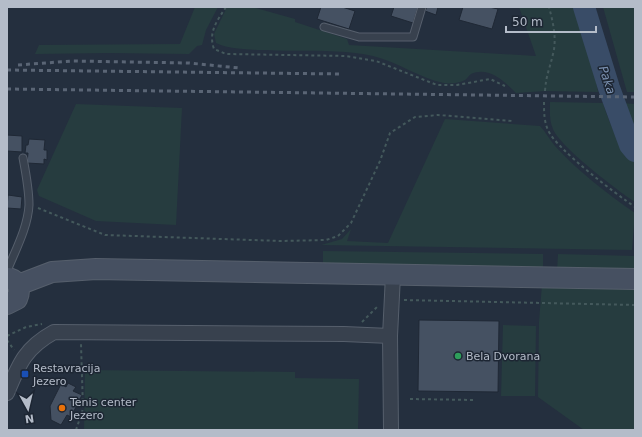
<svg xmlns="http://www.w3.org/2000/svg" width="642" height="437" viewBox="0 0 642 437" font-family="'DejaVu Sans',sans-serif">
  <rect width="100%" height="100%" fill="#242f3e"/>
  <path fill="#263c3f" d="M195,7H218L206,30L202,45L197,46L189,54L109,53L35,54L39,45L180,44Z
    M227,7H252L295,19V22L347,39L349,45L536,56L519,7H575L591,56L598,92L545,91L516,93C505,82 489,66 471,74C469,75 467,79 465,80C460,83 449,84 444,83C419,78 398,62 373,56C339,48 293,52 257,50C243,49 229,49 216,43L214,34Z
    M603,7H635V92H627Z
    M550,102L603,103C610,126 619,145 635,163V202C618,191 559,146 553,129C549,120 550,111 550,102Z
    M621,103L635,104V136Z
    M76,104L182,108L176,225L96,221L39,196L37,190Z
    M445,119L540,126C546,132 549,139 555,146C579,172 606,193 635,213L632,250L321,245L342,239L351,229L347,241L388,243Z
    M323,251L543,254V272L323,266Z
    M558,254L635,256V273L557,271Z
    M542,284L635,285V430H584L538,397L539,322Z
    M503,325L536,326L535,396H501Z
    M85,370L295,372V378L359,379L358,430H84Z"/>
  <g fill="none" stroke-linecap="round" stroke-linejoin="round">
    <path stroke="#394c67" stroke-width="22" d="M584,7L609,88L630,145L635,151"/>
  </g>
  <path fill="#455162" stroke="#1f2835" d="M321,7H342L355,11L349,29L317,19Z
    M394,7H418L413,23L391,16Z
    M427,7H438L436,15L425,11Z
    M463,7H489L498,9L492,29L459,20Z
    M7,135L22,136V152L7,151Z
    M29,139L45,140L44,150H47V160L44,159V164L27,163L28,153H25L26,145H28Z
    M8,195L22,197L21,209L7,208Z
    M419,320L499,321L498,392L418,391Z
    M68,383L76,387L73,391L82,395L71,417L67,415L61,425L51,420L50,406L61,384L66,387Z"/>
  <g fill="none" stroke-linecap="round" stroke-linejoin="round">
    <g stroke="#565f6c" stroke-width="9">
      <path id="lane" d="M324,27L359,37H413L422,7
        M7,271C15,251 28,227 29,205C29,189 26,174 23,158"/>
    </g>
    <g stroke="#565f6c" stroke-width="16">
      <path id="street" d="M7,393C19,364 25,348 54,332L344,334L390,336
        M391,430L390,336L393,275"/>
    </g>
    <g stroke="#565f6c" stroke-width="22">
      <path id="secondary" d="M18,285L52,272L96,269L635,279
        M7,304L17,299C21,290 19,281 9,278"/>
    </g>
    <path stroke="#44595c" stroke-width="2" stroke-dasharray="3 3" stroke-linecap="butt" d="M226,7C217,21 208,32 214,49L226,54L346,56L376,61L437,85H457L490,79L505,86
      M545,91C546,75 550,68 553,54C557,39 553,22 549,7
      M544,102C544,112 544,121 548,130C556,149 616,194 635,207
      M38,208L105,235L281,241L326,240L338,236L351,223L380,161L390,133L415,117L438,115L513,121
      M404,300L635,305
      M362,322L379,305
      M7,336L26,327L42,324
      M7,340L14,350
      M410,399L474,400
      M76,430L83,409L81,344"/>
    <use href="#lane" stroke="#38414e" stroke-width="7"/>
    <use href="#street" stroke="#38414e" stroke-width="14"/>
    <use href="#secondary" stroke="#465061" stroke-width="20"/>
    <path stroke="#5a6575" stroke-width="3" stroke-dasharray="4 4" stroke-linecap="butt" d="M18,65L72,61L189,63L239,68
      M7,70L342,74
      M7,89L635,97"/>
  </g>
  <circle fill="#2e9e5b" stroke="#1d2633" stroke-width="1.5" cx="458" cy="356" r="4"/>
  <rect fill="#1a4fb4" stroke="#1d2633" stroke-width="1.5" x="21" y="370" width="8" height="8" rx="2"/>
  <circle fill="#e8710a" stroke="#1d2633" stroke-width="1.5" cx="62" cy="408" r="4"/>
  <g text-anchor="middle" stroke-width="3" stroke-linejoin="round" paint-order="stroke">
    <g font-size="11" fill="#b4bcc9" stroke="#1d2633" text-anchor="start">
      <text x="466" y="360">Bela Dvorana</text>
      <text x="33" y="372">Restavracija<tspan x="33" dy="13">Jezero</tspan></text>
      <text x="70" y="406">Tenis center<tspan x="70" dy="13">Jezero</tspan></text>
    </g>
    <g font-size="12" font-style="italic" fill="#7c92b1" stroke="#1d2633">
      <text transform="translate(607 80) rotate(72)" y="4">Paka</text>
    </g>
  </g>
  <rect width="642" height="437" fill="none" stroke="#b4bcc9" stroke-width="16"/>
  <g transform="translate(28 409) rotate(172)" stroke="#1d2633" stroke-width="3" paint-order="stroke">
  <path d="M0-3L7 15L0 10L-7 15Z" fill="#b4bcc9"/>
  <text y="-6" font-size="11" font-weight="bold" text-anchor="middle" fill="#b4bcc9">N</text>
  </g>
  <path d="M506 26v6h90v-6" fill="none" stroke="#b4bcc9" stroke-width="2"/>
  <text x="512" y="26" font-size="12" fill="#b4bcc9" stroke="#1d2633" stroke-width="3" paint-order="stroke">50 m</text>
</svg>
